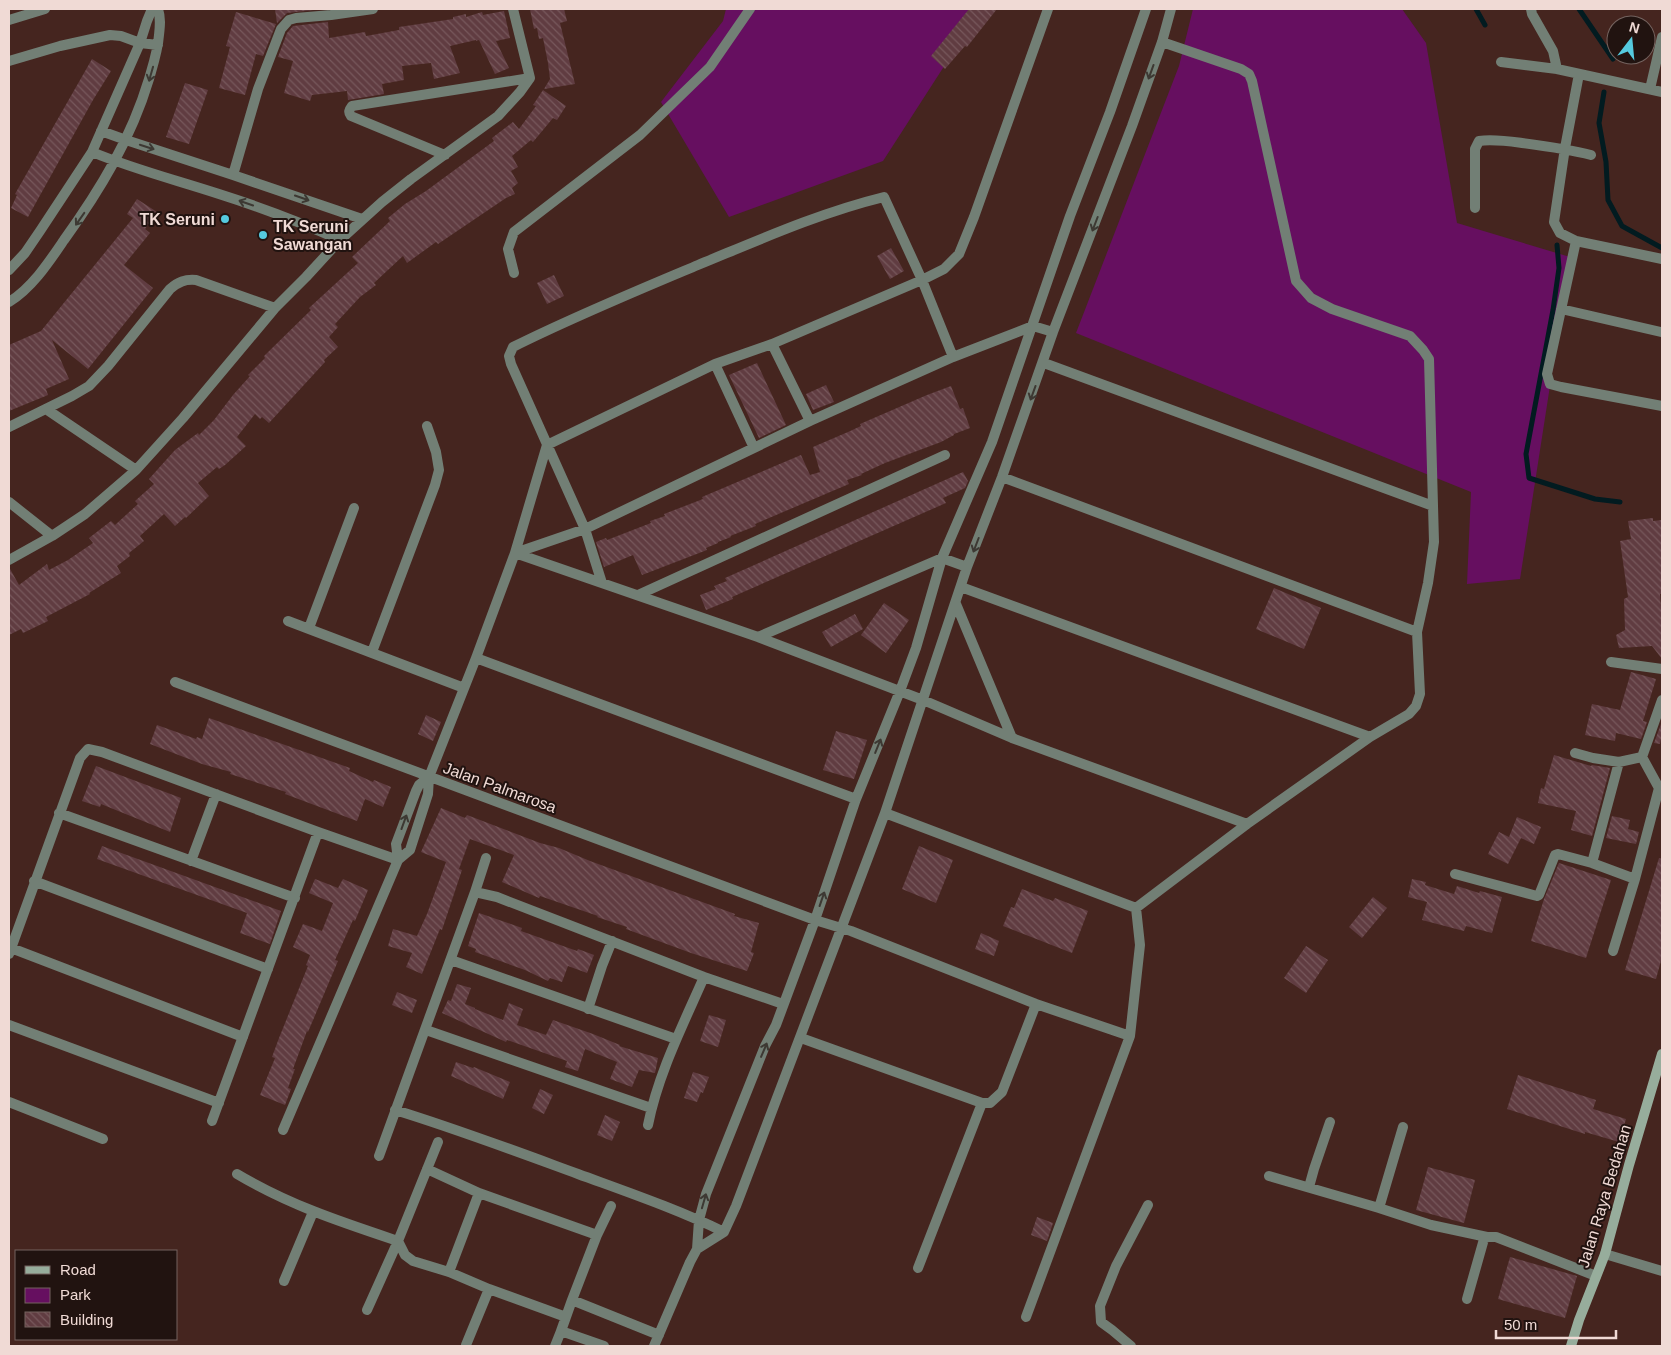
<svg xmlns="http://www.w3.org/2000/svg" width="1671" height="1355" viewBox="0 0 1671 1355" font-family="Helvetica,sans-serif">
  <defs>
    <pattern id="building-back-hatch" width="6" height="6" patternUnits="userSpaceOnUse" patternTransform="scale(1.25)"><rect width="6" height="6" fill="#603c41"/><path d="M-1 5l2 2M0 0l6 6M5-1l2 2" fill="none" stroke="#77585c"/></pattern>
  </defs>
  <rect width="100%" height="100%" fill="#45251f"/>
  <path fill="#660f60" d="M726,9H981L883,161L729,217L661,102L723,21Z
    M1193,9H1402L1426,43L1457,223L1570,257L1520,579L1467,584L1471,492L1076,333L1179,66Z"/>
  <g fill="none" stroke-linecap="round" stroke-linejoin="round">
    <path stroke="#021b20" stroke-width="5" d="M1476,9L1485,25
      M1579,9L1613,59
      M1604,92L1599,123L1606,162L1608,200L1622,226L1662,248
      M1557,245L1559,268L1553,310L1526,454L1529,478L1595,499L1620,502"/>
  </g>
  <path fill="url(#building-back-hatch)" d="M275,9H323L287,13L277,23Z
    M530,9H564L567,21L560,23L575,84L544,89L550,79L548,63L543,38L539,39L537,28L534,29Z
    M969,9H997L967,47L965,46L945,69L931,56Z
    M504,11L510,38L496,41L509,68L495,74L479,40L476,41V40L450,46L460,73L434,79L431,63L402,66L404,80L382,84L384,94L348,100L347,91L312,95L310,101L284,93L293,61L278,57L287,33L293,26L328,22L329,38L365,32L366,36L399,30V27L453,19V17L466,14V17L482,12L483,15Z
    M236,12L276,24L263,56L256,54L245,95L219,88L230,47L226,46Z
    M92,59L111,71L93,100L28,217L11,208L17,195L15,194Z
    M185,83L208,90L189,144L166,137Z
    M543,90L566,106L557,120L553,118L533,142L531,140L512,156L518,167L511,171L518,183L512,188L515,194L506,198L438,244L436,242L407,263L403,256L374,283L376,285L360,297L335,324L338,327L329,337L338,347L324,360L325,362L269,423L262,417L260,419L255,414L237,437L246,446L225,465L219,469L217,467L198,483L209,496L186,518L185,517L175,526L164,514L140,536L144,541L129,553L130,556L117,566L121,573L89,593L90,594L46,617L48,621L23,633L21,629L9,635V567L19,585L47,564L49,570L68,560L93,543L89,538L111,521L115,525L138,504L135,501L154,484L149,479L175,450L198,433L199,435L214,420L233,395L250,376L248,375L265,358L264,356L311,310L309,308L358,263L352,257L390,221L388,218L405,204L426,191L494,141L492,138L513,122L519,129L536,106L533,105Z
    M137,199L157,212L145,229L150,233L124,265L153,288L88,369L52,340L69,379L46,389L48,395L9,411V345L41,331L133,218L127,214Z
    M891,248L904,271L890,279L877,256Z
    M554,275L564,296L547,304L537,283Z
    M757,363L786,425L759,438L729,375Z
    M826,385L834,402L813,410L806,394Z
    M951,386L960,409L963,408L970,428L954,434V435L941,442L885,463L861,474L862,475L847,480L849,484L755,524L756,526L730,536L731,537L718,542V543L706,548L707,550L642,575L633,555L604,567L596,542L606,538L607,540L651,523L650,521L665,516L664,514L703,499L702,497L801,455L810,475L820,472L813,447L848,432L861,426L860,424L927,395Z
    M963,472L968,481L965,488L943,498L946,503L732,597L733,599L706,610L700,595L716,589L714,586L727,581L725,578Z
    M1653,518V521L1662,520V594H1660L1662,620V659L1652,646L1619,648L1616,635L1625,630L1624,599L1628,597L1620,541L1631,539L1628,521Z
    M1274,588L1321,608L1304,649L1256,629Z
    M884,603L909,620L886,653L861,635Z
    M855,614L863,629L831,647L822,632Z
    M1631,672L1656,679L1643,721L1647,722L1641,739L1616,733L1615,741L1585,735L1592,704L1620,710Z
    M426,715L441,722L433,741L418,734Z
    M209,718L350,768L349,771L373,782L374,780L391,787L383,807L365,799L357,821L285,794L286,792L230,774L231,772L202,764L150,744L157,725L196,739L197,737L202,739Z
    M1661,724L1662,725V732L1660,744L1654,743Z
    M836,731L867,740L854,779L823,770Z
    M1554,755L1591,766L1592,765L1610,768L1592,836L1571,830L1576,811L1538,803L1541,788L1544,789Z
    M96,766L181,798L170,832L101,804L100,807L82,801Z
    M441,808L465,818L467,815L540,843L559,848L590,861L735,914L734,916L759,923L751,952L754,953L747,971L691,953L626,929L627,927L597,917L598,916L540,896L539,898L502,882L514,855L470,839L459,869L462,870L442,930L440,929L422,974L406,967L412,953L388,946L393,929L417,936L427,914L446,862L421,852Z
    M1612,816L1630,820L1628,829L1639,832L1636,844L1606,838Z
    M1517,817L1541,827L1534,844L1521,838L1508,864L1488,854L1499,832L1509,837Z
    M102,846L281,911L270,944L240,933L247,913L97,859Z
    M919,846L953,860L936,903L902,889Z
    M1659,858L1662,859V957L1656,979L1625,970Z
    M1559,863L1611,880L1586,958L1531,941L1544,899Z
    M315,879L338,888L343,879L368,890L355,921L353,920L335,960L338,961L308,1032L307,1031L293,1069H295L288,1088L291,1089L285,1105L260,1095L275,1058L272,1057L279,1038L308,966L306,965L310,955L293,947L303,924L322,931L333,903L309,893Z
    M1412,879L1426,882L1425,885L1454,894L1457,886L1479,893L1480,891L1502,897L1492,933L1466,926L1464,931L1422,920L1427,902L1408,897Z
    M1022,889L1053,901L1055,898L1088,911L1072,953L1003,926L1011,907L1014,908Z
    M1373,897L1387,908L1362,938L1349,927Z
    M479,913L522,928L521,931L577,951L578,949L594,955L587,973L568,966L562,982L550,978L548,981L525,970L475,952L476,949L468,946Z
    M981,933L999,941L994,956L975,949Z
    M1306,946L1328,960L1306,993L1284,978Z
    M457,984L471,988L465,1004L475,1008V1009L503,1020L509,1003L523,1009L517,1025L546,1035L553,1020L593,1034L620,1045L619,1046L658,1058L655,1073L639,1070L632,1087L610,1079L617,1062L585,1049L578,1071L565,1067L567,1061L507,1040L506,1042L442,1013L448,1000L451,1001Z
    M397,992L417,1000L412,1013L392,1005Z
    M709,1015L726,1020L718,1047L700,1041Z
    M456,1062L473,1068L474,1067L510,1082L503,1099L451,1076Z
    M693,1072L709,1077L703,1093L701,1092L697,1102L684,1098Z
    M1518,1075L1596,1100L1593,1109L1626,1119L1619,1142L1585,1132V1134L1507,1109Z
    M540,1089L553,1095L544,1114L532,1108Z
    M605,1115L620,1122L612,1141L597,1135Z
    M1428,1167L1475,1180L1464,1223L1416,1210Z
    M1037,1217L1053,1223L1047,1241L1031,1235Z
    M1510,1257L1577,1276L1565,1318L1498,1299Z"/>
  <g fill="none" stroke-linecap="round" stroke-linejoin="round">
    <path stroke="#727f75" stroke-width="10" d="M1531,9L1532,14L1553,51L1557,69
      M9,20L45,9
      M9,61L60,46L110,35L121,36L140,43L158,45
      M1501,62L1557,69L1662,92
      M1579,74L1565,148L1554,222L1560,233L1576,241L1662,259
      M1650,89L1662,37
      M101,131L126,140L233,175L362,219
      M92,152C133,169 176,180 219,194C260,207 300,222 340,240
      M445,155L351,116C348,112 349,110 352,106L530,78
      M233,175L258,89L281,29L289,20L296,18L331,15L373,9
      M1475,208V149L1479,141C1493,139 1507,141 1522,143C1545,146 1568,149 1591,155
      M1576,241L1547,374L1550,384L1561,387L1662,406
      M9,270L25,253L40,231L92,152L140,43L147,21L152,9
      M514,273L508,249L514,232L640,135L710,67L750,9
      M9,302C32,288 49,262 64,240C100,190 131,139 149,79C153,65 158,50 159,35C160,26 161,18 158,9
      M1561,309L1661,332
      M1053,332L1033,326L953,357L810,421L585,529L515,553L758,637L923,700L1012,738L1247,824
      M772,344L810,421
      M1044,363L1433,506
      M715,364L754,448
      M46,409L136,470
      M9,427L72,396L89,386L108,366L170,289C178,282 185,279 196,280L275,308
      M1002,477L1417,632
      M9,502L52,536
      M9,560L52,536L85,514L136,470L183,418L275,308L306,277L340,240L382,202L411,179L498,116L520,92L530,78L513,9
      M602,583L585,529L511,364L509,356L513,347C573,317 636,291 698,265C759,240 819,213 884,197L922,280L953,357
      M961,587L1370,737
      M638,595L945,455
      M956,604L1012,738
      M288,621L464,688
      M309,628L354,508
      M758,637L942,558L967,567
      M372,652L435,485L439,470L436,452L427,426
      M476,658L856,799
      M1611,662L1662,669
      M175,682L815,920L851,931L1036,1004L1130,1036
      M1662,700L1642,757L1659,788H1662
      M1575,753L1593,758L1619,762L1642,757
      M59,813L295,898
      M885,813L1136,908
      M398,860L396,844L416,791L419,785L429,777
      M191,861L216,794
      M1592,863L1619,762
      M1455,874L1537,896L1539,895L1555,855L1558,854L1592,863L1635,879
      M34,881L268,969
      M475,892L486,858
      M11,948L243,1037
      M1613,951L1635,879L1659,788
      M9,954L80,758L88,749L102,752L318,832L398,860
      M451,960L676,1039
      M588,1009L602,966L612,941
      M9,1025L219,1103
      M426,1030L651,1108
      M801,1038L982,1103H990L1002,1092L1036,1004
      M9,1102L103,1139
      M395,1110C457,1129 518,1152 578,1174C627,1192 677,1209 724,1232
      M212,1121L318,832
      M648,1125C658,1074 683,1025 704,977
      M283,1130L398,860L410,850L428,794L429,777L476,658L515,553L547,445L715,364L772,344L922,280L944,269L959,254L974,217L1048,9
      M379,1156L475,892L497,897L704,977L783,1004
      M427,1169L479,1193L597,1235
      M237,1174C289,1205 341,1222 398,1241L405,1255L413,1261L449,1272L489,1289L566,1317
      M1269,1176L1379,1208L1431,1225L1487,1237
      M1309,1187L1314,1169L1330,1122
      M1379,1208L1403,1127
      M697,1249L724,1232L736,1206L885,813L967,567L1002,477L1053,332L1132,126L1162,42L1171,9
      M1605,1254L1662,1271
      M918,1268L982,1103
      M449,1272L479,1193
      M284,1281L313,1212
      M1467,1299L1484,1239L1487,1237H1496L1596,1276
      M572,1300L597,1235L611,1206
      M367,1310L398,1241L438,1142
      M1026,1317L1130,1036L1140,945L1136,908L1247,824L1370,737L1409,714L1416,706L1420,694L1417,632L1428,583L1434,542L1429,359L1423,350L1410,336L1332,309L1311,298L1296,281L1252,81L1249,74L1241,69L1162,42
      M466,1345L489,1289
      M555,1346L561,1331
      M604,1346L561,1331L572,1300L659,1335
      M654,1346L690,1262L697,1249L699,1220L706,1194L765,1046L776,1025L815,920L856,799L900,691L916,648L942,558L992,442L1070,216L1110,112L1146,9
      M1131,1346L1112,1330L1101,1322L1100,1306L1116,1266L1148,1205"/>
    <path stroke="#97ad9c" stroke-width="10" d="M1571,1346L1579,1320L1605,1254L1629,1165L1662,1054"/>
  </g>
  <defs><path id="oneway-shaft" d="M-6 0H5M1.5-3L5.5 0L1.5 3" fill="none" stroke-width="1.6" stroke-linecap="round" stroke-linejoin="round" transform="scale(1.25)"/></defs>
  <g stroke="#3d3933">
    <use href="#oneway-shaft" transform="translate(1151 72) rotate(110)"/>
    <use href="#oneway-shaft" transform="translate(151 74) rotate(106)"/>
    <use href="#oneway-shaft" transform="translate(147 147) rotate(18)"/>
    <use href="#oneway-shaft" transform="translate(302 198) rotate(19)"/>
    <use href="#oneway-shaft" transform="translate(246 203) rotate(-161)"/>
    <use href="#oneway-shaft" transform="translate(80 219) rotate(125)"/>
    <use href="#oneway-shaft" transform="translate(1095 224) rotate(111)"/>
    <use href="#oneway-shaft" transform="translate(1033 393) rotate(110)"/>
    <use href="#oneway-shaft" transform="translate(976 545) rotate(111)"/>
    <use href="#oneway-shaft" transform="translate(878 746) rotate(-68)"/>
    <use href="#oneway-shaft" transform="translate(404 822) rotate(-70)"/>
    <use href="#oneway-shaft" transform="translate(822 899) rotate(-71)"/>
    <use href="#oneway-shaft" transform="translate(764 1050) rotate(-67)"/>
    <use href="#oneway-shaft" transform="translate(704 1201) rotate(-74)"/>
  </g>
  <g fill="#55cadf" stroke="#211310" stroke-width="2">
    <circle cx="225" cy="219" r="5"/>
    <circle cx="263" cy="235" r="5"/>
  </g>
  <g text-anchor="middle" stroke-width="4" stroke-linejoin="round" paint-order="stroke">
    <g font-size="16" font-weight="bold" fill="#f0dad5" stroke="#211310" text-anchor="end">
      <text x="215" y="225">TK Seruni</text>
      <text x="273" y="232" text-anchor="start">TK Seruni<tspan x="273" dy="18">Sawangan</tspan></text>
    </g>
    <g font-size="16" fill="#f0dad5" stroke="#211310">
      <text transform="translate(500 787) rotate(20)" y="6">Jalan Palmarosa</text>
      <text transform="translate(1604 1196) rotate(-73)" y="6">Jalan Raya Bedahan</text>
    </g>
  </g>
  <rect width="1671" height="1355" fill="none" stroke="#f0dad5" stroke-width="20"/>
  <rect x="15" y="1250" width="162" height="90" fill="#211310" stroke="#74635f"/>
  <rect x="25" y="1266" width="25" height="8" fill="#97ad9c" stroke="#74635f"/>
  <text x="60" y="1275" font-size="15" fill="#f0dad5">Road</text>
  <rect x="25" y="1288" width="25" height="15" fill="#660f60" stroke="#74635f"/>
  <text x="60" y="1300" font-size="15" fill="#f0dad5">Park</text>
  <rect x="25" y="1312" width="25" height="15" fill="url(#building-back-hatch)" stroke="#74635f"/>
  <text x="60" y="1325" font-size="15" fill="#f0dad5">Building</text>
  <g transform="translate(1631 40) rotate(16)"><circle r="24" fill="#211310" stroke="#74635f"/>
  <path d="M0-4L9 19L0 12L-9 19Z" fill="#55cadf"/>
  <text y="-8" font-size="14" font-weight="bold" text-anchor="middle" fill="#f0dad5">N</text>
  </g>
  <path d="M1496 1330v8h120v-8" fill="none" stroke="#f0dad5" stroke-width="2.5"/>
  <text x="1504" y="1330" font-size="15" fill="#f0dad5" stroke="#211310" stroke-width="4" paint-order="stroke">50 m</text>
</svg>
